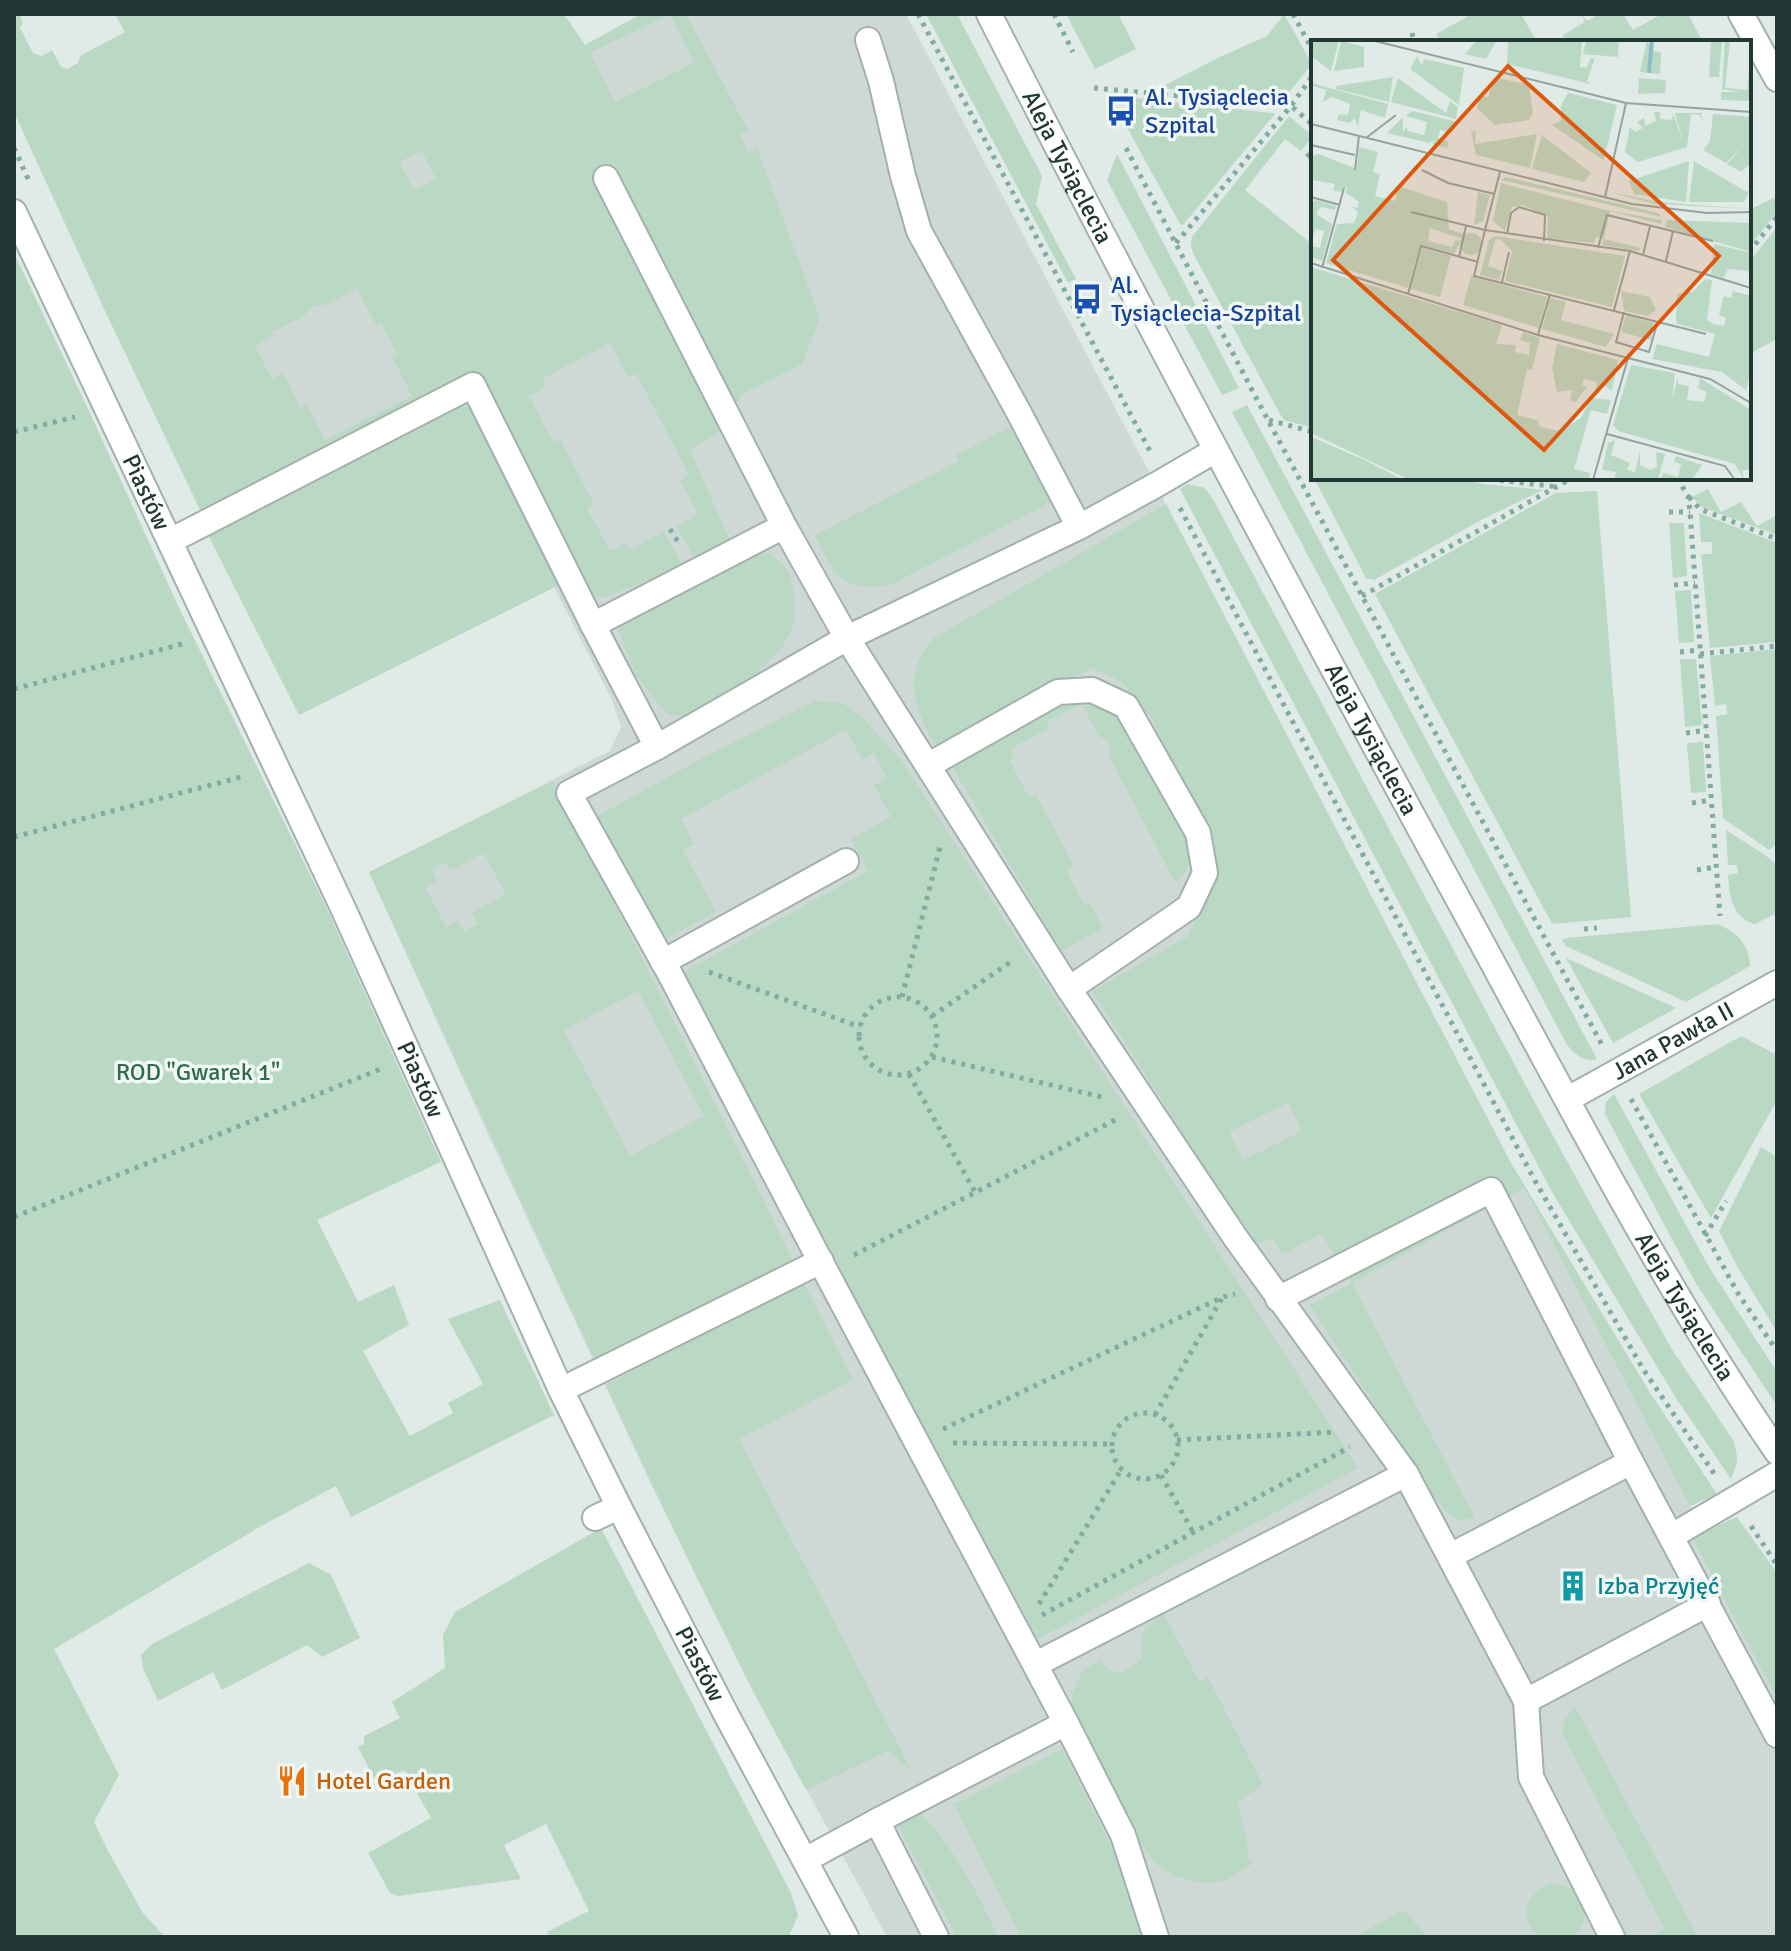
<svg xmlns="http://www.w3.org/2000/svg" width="1791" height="1951" viewBox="0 0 1791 1951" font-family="Signika,sans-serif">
  <rect width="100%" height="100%" fill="#e0eae6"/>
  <path fill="#ced9d5" d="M642,14H906L1156,485L1777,1671V1937H887L753,1692L651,1484L487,1132L369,872L610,751L621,727L612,700L554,587L299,715L106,311Z"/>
  <path fill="#bad9c5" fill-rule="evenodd" d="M14,14H19L23,22L20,28L33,53L42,56L52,50L61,67L67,69L78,63L80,56L125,32L115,14H564L585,45L641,14H670L590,53L615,102L694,63L670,14H686L748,130L740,135L748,152L757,148L820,318L802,364L742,394L720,431L690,450L731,543L696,562L677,526L698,514L680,480L689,475L636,373L628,377L610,343L542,379L546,387L529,396L553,442L560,439L594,504L587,508L610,551L625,543L629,550L664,532L683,566L603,598L584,589L474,374L201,512L105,311L14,112ZM422,151L436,179L414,190L399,162ZM357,289L376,325L381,323L397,354L392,356L412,396L325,440L307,404L300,407L283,373L272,379L255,346L273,336L271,332L303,317L310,309L317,305H325Z
    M926,14H957L1042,176L1036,204L1076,279L1068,283Z
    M1066,14H1118L1136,49L1095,69Z
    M1284,14L1312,64L1283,100L1159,88L1222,56L1267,36Z
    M1472,14H1521L1537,42H1441L1436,34Z
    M1581,14L1587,21L1600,14H1623L1633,30L1662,14H1688L1703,42H1562L1566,40L1563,35L1585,22Z
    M1109,95L1273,113L1275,114L1183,225L1180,224L1124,122L1133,116L1123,99L1114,104Z
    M1289,116L1313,136L1301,151L1285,139L1245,190L1313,245V428L1284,420L1280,414L1193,253L1191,245L1192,237Z
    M1117,154L1239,388L1222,395L1107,180Z
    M1777,196V212L1749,247V210Z
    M1777,227V339L1749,354V262Z
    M14,253L90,413L181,612L329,913L441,1162L317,1220L358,1302L394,1285L409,1325L363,1351L410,1436L453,1413L448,1403L483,1384L448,1319L500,1300L554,1415L351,1517L336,1486L263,1525L54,1649L119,1775L94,1822L107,1849L143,1913L165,1937H14Z
    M469,396L563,583L299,715L205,529Z
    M1247,405L1597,1059C1584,1063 1575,1054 1567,1045L1232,412Z
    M1010,427L1051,502L890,585C882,586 873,587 865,587C836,585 825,558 815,535L959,461L956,455Z
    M1314,478H1460L1483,484L1543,490L1483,519L1374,580L1366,578Z
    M1188,484L1205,488L1214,501L1533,1099L1618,1254L1673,1351L1733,1440C1739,1458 1738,1463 1731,1479L1676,1398L1552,1192L1180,489Z
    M1708,489L1721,512L1741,502L1757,526L1777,515V535L1702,507L1692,497Z
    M1597,491L1631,917L1552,924L1375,594L1556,493Z
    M1166,504L1511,1163L1649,1391L1717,1494L1690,1506L1524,1188L1352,1283L1475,1518L1459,1520L1447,1512L1430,1491L1310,1305L1352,1283L1321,1233L1282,1255L1273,1238L1255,1246L1092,991L1187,937L1206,895L1207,839L1152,719L1122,682L1092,668L1026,699L936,747C914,706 900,677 934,638ZM1288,1103L1302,1131L1243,1160L1229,1132Z
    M1699,513L1777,543V642L1710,648L1701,554H1712V542H1701Z
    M1669,523H1684L1687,576L1673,578Z
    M756,552L772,554L788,571L794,592L795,622L782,648L758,672L701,716L667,715L635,674L617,626Z
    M1691,590L1694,642L1679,643L1675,591Z
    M1777,649V844L1769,850L1723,818L1716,716L1727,714L1726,704L1715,706L1710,656Z
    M1680,659H1696L1702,725L1685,727Z
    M1085,696L1123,710L1192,844C1191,863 1191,870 1175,882L1108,754C1113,745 1109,738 1099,737L1082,704L1047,721L1050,728L1010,749L1014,758L1010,761L1029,798L1036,795L1074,866L1066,870L1084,905L1090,903L1103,928L1061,951L953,768L959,758L1068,697Z
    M815,701L843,703L862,717L902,761L1358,1468L1038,1639L680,974L868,871L851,839L891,817L874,785L887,779L874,753L862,759L846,730L681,819L694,844L683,850L716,912L660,942L594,818L708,755Z
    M1703,742L1706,792L1691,793L1687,743Z
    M553,781L758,1189L792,1259L595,1361L369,872ZM484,853L506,895L472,912L478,924L464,932L458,921L446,927L425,887L437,881L432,869L446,862L450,871ZM638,991L704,1116L630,1156L564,1030Z
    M1726,830L1765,855L1777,865V913L1755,924C1732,918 1729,895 1728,875L1738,873L1737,865H1728Z
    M1717,924C1736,931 1750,945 1750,966L1686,1002L1566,946L1562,940L1567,938Z
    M1566,958L1676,1008L1613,1043Z
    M1741,1036L1777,1055V1100L1711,1218L1639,1094Z
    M1614,1094L1709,1267L1777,1372V1406L1695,1282L1605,1114L1606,1102Z
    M1761,1147L1777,1157V1332L1738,1268L1719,1231Z
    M803,1281L853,1380L739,1439L913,1773L888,1751L806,1790C734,1657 669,1522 606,1385Z
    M1737,1517L1777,1573V1699L1692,1537Z
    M601,1528L791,1893L798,1915L789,1937H549L547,1932L589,1911L546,1824L504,1845L521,1879L398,1896L390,1893L368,1853L431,1818L404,1770L377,1784L358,1747L364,1744V1736L400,1718L392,1702L445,1668L443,1635L455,1612Z
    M309,1563L331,1575L360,1638L322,1657L307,1645L222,1690L213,1672L158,1701L143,1668L141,1655L152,1644Z
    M1164,1614L1199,1681L1208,1677L1263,1785L1237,1802L1247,1840L1248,1860L1254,1863L1226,1880L1211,1883L1194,1882L1173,1875L1156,1864L1136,1837L1072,1717V1696L1081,1672L1100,1660L1108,1670L1122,1673L1142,1659C1139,1633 1142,1629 1164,1614Z
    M1575,1706L1698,1937H1654L1664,1928L1562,1733L1564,1721Z
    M1062,1749L1147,1917L1138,1937H1021L954,1804Z
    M910,1814L921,1815C954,1845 980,1898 998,1937H957L897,1824Z
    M1550,1884C1582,1882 1597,1915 1573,1937H1539C1519,1918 1524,1894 1550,1884Z
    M1403,1910L1429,1937H1355Z"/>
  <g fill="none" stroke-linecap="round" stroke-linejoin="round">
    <g stroke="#a3b1ad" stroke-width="28">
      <g id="minor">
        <path id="s1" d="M989,14C1142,315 1302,613 1464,910C1564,1093 1659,1280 1777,1452"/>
        <path d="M1741,14L1777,79"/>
        <path d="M868,40L881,81L903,176L919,231L1018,411L1079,527"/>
        <path d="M606,178L784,526L847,638L657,747L569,793L670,974L825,1270L1066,1723L1123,1835L1156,1937"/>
        <path id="s2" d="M14,212L342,906L561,1390L619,1507L728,1718L846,1937"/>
        <path d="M1216,450L1156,485L1079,527L847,638L1069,989L1235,1237L1406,1474L1526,1701L1531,1777L1612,1937"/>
        <path d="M170,541L473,385L593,625L657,747"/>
        <path d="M593,625L784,526"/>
        <path d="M929,765L1058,692L1092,690L1126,706L1198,833L1205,873L1189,907L1069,989"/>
        <path d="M663,962L846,861"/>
        <path id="s3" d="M1568,1099L1777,983"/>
        <path d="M1278,1299L1491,1190L1631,1462L1777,1735"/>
        <path d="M561,1390L821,1261"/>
        <path d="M595,1518L619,1507"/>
        <path d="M1672,1536L1777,1474"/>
        <path d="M1450,1556L1631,1462"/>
        <path d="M1036,1664L1406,1474"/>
        <path d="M1526,1701L1708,1604"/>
        <path d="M805,1860L877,1821"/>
        <path d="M936,1937L877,1821L1066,1723"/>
      </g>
    </g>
    <path stroke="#83aba1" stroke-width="5" stroke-dasharray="4 6" stroke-linecap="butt" d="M918,14L1151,453
      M1054,14L1073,52
      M1293,14L1313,51
      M1412,33L1414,42
      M1094,88L1291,106L1313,125
      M14,148L30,183
      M1126,148L1253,392L1602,1045
      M1307,157L1313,150
      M1176,243L1291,106L1313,75
      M1749,252L1777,217
      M1269,420L1313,432
      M14,432L75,417
      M1749,459L1751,462
      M1480,478L1559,487
      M1677,478L1688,496L1690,512L1720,916
      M1689,497L1700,509L1777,539
      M1180,508L1534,1179L1643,1369L1715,1475
      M1669,512H1690
      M670,529L680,545
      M1674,585L1695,583
      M1362,596L1572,478
      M1680,652L1700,650
      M1700,654L1777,646
      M14,689L182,644
      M1686,733L1706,730
      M1692,803L1711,800
      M14,837L245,776
      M1697,870L1716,867
      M1584,929L1597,928
      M709,972L860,1027
      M859 1036a39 39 0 1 1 78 0a39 39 0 1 1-78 0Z
      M902,997L940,847
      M932,1016L1012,961
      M932,1057L1102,1097
      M909,1074L975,1192
      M1631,1099L1739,1295L1777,1351
      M14,1217L383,1068
      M1705,1236L1726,1201
      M854,1255L1119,1118
      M1112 1446a33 33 0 1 1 66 0a33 33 0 1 1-66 0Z
      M1155,1415L1222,1298
      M943,1429L1223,1297L1235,1294
      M1177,1440L1336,1432
      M953,1443L1112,1444
      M1161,1475L1193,1532
      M1751,1526L1777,1565
      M1039,1604L1121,1470
      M1042,1615L1350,1447"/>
    <use href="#minor" stroke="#fff" stroke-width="24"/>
  </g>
  <defs>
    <g id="bus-bare" transform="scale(2.4)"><path d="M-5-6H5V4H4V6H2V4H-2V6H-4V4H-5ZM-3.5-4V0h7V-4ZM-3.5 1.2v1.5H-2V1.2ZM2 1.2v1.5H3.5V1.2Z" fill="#1a4fb4" stroke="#f0f7f4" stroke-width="2.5" paint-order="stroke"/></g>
    <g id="building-bare" transform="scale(2.4)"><path d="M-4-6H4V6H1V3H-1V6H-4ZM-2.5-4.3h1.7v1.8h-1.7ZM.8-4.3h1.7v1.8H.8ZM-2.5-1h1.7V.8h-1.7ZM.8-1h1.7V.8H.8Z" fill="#0f9aa8" stroke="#f0f7f4" stroke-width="2.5" paint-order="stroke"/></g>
    <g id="restaurant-bare" transform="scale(2.4)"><path d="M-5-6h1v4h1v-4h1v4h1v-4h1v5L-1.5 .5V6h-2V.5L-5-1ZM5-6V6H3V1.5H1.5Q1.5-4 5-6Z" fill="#e8710a" stroke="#f0f7f4" stroke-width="2.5" paint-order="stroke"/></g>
  </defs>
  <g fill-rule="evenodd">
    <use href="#bus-bare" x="1121" y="111"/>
    <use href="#bus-bare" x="1087" y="299"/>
    <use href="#building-bare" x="1573" y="1586"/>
    <use href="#restaurant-bare" x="292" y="1781"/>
  </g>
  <g text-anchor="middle" stroke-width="7" stroke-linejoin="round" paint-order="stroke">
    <g font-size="24" fill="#164399" stroke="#f0f7f4" text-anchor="start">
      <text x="1145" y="105">Al. Tysiąclecia<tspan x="1145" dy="28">Szpital</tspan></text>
      <text x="1111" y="293">Al.<tspan x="1111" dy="28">Tysiąclecia-Szpital</tspan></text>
    </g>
    <g font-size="24" fill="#223834" stroke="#f0f7f4">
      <text dy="8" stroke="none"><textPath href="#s1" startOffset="172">Aleja Tysiąclecia</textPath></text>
      <text dy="8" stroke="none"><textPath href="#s2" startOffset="310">Piastów</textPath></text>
      <text dy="8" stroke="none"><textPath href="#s1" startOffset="820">Aleja Tysiąclecia</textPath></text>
      <text dy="8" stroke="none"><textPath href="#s3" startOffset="120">Jana Pawła II</textPath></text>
      <text dy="8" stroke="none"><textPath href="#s2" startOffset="958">Piastów</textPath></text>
      <text dy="8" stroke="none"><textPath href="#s1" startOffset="1468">Aleja Tysiąclecia</textPath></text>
      <text dy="8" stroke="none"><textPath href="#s2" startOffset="1606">Piastów</textPath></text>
    </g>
    <g font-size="24" fill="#306c4b" stroke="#f0f7f4">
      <text x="198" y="1080">ROD "Gwarek 1"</text>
    </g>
    <g font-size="24" fill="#0d838f" stroke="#f0f7f4" text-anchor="start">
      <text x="1597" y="1594">Izba Przyjęć</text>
    </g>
    <g font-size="24" fill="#c56008" stroke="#f0f7f4" text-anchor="start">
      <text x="316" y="1789">Hotel Garden</text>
    </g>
  </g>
  <g transform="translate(1311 40)">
    <rect width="440" height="440" fill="#e0eae6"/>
    <path d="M0,0H28L20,31L0,16ZM166,0H186L175,19L154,14ZM197,0H308L307,17L272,14L275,2L271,1L269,27L275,28L280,18H284L276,41L280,44L196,24ZM336,0L342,11L350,12L349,34L329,32ZM400,0L411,2L408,37H398ZM414,0H419L414,48L436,50L440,12V61L410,60V52H429L411,49ZM30,1L53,7V27L23,31ZM106,16L111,26L113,19L153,28L148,65L99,29ZM82,37L78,62L25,49V46ZM87,38L135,73L139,61L147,67L145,79L80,62ZM187,38L218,45L222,73L218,80L184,85L166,68L169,56L178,57L179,50L171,48L179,50ZM328,38L355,40L354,53L327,54ZM0,43L77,64L74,78L50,70L47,86L43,78L39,83L26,80L28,74L37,75L39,64L20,57L12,62L15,50L2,46L0,52ZM257,53L306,65L295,111L287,108L295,113L292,120L241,85L250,81V66ZM101,71L143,81L141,93L129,90L127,98L138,102L136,108L121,104L124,100L118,103L76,93L92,77V93L95,86L97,91L113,95L116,82L95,76ZM343,72H349V79L361,80L362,73L372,102L364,73H390L392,82L389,75L380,74L376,107L327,122L314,112L319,87L324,92L332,88L326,82L333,78L334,86L345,81ZM402,74L440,77V123L430,132L416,124L435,103L415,123L392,110L399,101ZM165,91L164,104L226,94L219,128L165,115L160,92ZM231,95L280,133L273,142L221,129ZM48,107L67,112L62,132L69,134L64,156L84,161L87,146L136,162L138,189L152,194L151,199L119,188L117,201L141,207L144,200L150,201L143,214L109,205L97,248L15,223L26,184L43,183L47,172L40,166L46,168L48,162L35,153L36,147L30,152L22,150L24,144L2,140L0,145V117L7,114L46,129ZM378,121L375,162L323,154L318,141ZM383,121L436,152L440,147L433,162H378ZM195,137L347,173L351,177L190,140ZM190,143L295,170L351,180L350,184L299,171L293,199L330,208L327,211L291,205L293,199L285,197L283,203L236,198L237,177L212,165L201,167L194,191L182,181ZM167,152L179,155L172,181L163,185ZM298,152L348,162L440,169L344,164ZM5,160L25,166L24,170L10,167L5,174L21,184L11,221L0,217V206L9,208L13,191L5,189L0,200V164ZM356,180L440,183V212L354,187ZM149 204a11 11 0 1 1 22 0a11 11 0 1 1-22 0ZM184,196L314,216L301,267L194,241L201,211L189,199L184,200L177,226L191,231L188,240L169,235L178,200ZM403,204L440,213L439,231L417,229L413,238L400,234ZM111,208L140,216L129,257L99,249ZM0,227L191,285L185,304L205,305L204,312L218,315L219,303L209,300L212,292L229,298L221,330L216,329L206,375L226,380L229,387L249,391L270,378L280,358L300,360L296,374L280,370L263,429L279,433L278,439L99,440L0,393ZM160,236L236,257L228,288L152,265ZM394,239L401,240L396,280L405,285L413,286L415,278L408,275L413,256L420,258L422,251L440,256V333L435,350L411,332L341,319L346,304L398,317L404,294L366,284L365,279L366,254L381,252ZM310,251L339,257L345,270L337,276L313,271ZM239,258L255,262L250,280L303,294L295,307L231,289ZM315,275L342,283L340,300L310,292ZM246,304L307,320L301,350L292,345L289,351L285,349L286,342L273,339L271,345L276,347L265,362L259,361L261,350L246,352L241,328ZM320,325L364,333L361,360L367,336V344L378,346L376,360L393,362L396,352L387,348L389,338L440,370V429L431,431L433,440L424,424L307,391L302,385ZM0,397L56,421L92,440H0ZM304,400L300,415L319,423L316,430L324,432L329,410V425L339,430L346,427L345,412L354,414L347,440H303L305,432L291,430L297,403ZM365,416L391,425L381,440H350L352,433L367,437L370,424L363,422Z" fill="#bad9c5"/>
    <path fill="none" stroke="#8cbcca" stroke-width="4" d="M338,33L341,0"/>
    <path fill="none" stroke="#94a39f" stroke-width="2" d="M60,0L315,63L440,72M0,84L321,164L396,173L440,172M55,98L85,75M0,105L44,115M44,130L48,96M111,130L137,143L184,154M189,132L174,190L319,211L440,248M0,157L29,165M294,157L315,63M100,172L174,190L163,236L395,294M196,194L200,173L208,167L234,175L233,201M287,208L296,175L402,201M332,215L339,186M148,217L155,186M355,221L362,191M0,223L227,295L399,339L440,363M11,228L33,148M191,242L198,212M97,254L110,206L167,222M303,270L319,211M313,272L305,302L338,312L346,284M227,295L239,254M296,394L414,426L424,440M282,440L317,318"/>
    <path fill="#de570e" fill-opacity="0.15" stroke="#de570e" stroke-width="4" d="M197,26L408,216L233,410L22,220Z"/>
    <rect width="440" height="440" fill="none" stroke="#223834" stroke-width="4"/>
  </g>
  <rect width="1791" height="1951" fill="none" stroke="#223834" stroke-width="32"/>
</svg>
